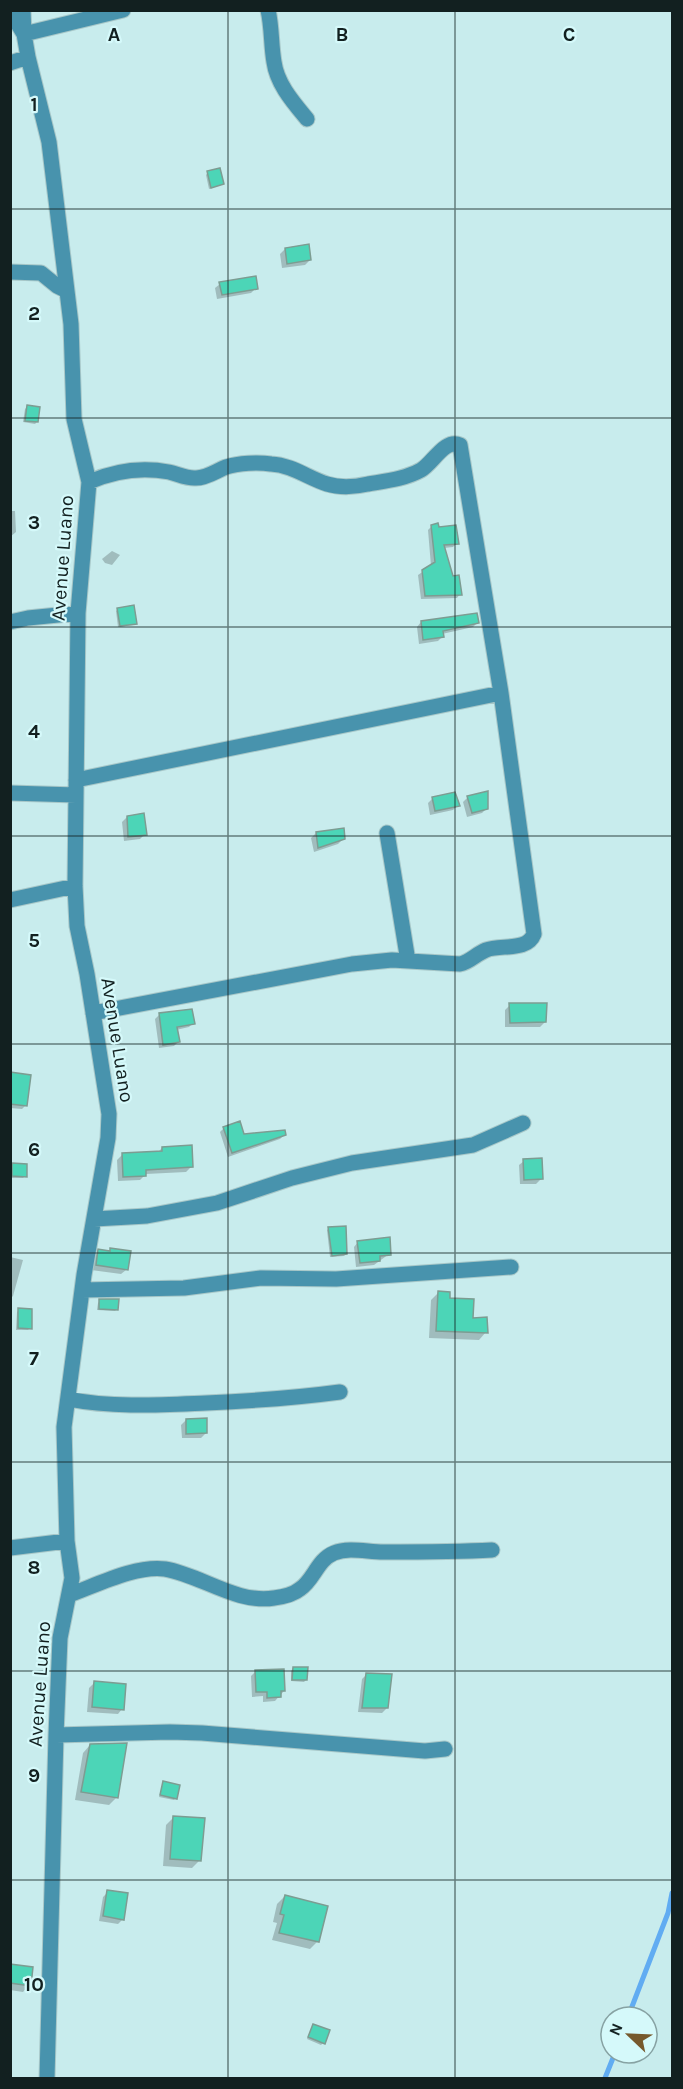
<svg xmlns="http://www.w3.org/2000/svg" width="683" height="2089" viewBox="0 0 683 2089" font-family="Karla,sans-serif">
  <rect width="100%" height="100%" fill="#c8eced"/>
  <path fill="#0003" d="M208,172L223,184L209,189L206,175Z
    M285,249L310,260L305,265L282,268L280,254Z
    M220,284L256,288L251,293L217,299L215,288Z
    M27,407L37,422L35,424L23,422L25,409Z
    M10,511H15L16,532L10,537Z
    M432,526L457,543L453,547L444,548L452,577L460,594L457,598L421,599L418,575L431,566L428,530Z
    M112,551L120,555L112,565L105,563L102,559Z
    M118,609L135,623L133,625L118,627L116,611Z
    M421,622H478L473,627L442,634V637L438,641L419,644L417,627Z
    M468,797L487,808L482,813L467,817L463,802Z
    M433,798L458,805L453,810L430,815L428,803Z
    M127,817L145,834L140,839L124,841L122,822Z
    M316,833L343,839L338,844L314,852L311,838Z
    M510,1005L545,1022L540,1027H505V1010Z
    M159,1015L193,1023L189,1027L176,1030L178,1042L174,1046L159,1048L155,1019Z
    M10,1074L25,1106L22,1109L10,1108Z
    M224,1128L243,1135L285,1134L280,1139L228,1157L220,1132Z
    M162,1148L191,1167L186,1172L146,1174L140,1180L118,1181L117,1160L122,1155L157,1153Z
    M524,1161L541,1179L536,1184H520L519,1165Z
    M13,1165L25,1176L23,1178H10L11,1167Z
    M329,1228L346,1254L344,1256L330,1257L327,1230Z
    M358,1242L389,1254L374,1265L356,1267L354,1247Z
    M111,1250L126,1270L121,1274L91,1270L94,1256L99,1251L108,1252Z
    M10,1257L23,1260L13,1296L10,1299Z
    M438,1293L448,1300L486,1332L479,1340L429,1338L431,1300Z
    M100,1301L117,1309L115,1311L97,1310L98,1303Z
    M19,1310L30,1328L28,1330H16L17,1312Z
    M186,1420L206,1433L201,1438H182L181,1425Z
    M293,1668L306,1680L304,1682L291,1681V1671Z
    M256,1671L284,1691L275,1701L263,1702V1696L252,1697L251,1676Z
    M367,1674L387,1708L382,1713L358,1712L362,1679Z
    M94,1683L122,1709L118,1714L87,1712L89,1688Z
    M90,1745H125L116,1798L109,1805L75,1800L83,1753Z
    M164,1783L176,1798L174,1800L159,1797Z
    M174,1817L200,1860L192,1868L163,1866L166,1825Z
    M108,1892L123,1919L118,1924L99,1921L103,1897Z
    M285,1896L318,1941L310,1949L272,1940L277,1923L273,1922L277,1904Z
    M10,1965L29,1985L23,1992L10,1990Z
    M312,2027L323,2043L321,2045L307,2039Z"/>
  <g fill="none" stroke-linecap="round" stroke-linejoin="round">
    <path stroke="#61acf2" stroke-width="5" d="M628,2017L668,1913L672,1893
      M605,2078L615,2053"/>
  </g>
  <path fill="#4cd5b7" stroke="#7d9c92" stroke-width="1.5" d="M220,168L224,184L211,188L207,171Z
    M309,244L311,260L287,264L285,248Z
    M256,276L258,289L222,295L219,282Z
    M27,405L40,407L38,422L25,421Z
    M438,523L439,527L456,525L459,544L444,545L453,576L459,575L462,595L425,596L422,570L435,562L431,525Z
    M134,605L137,624L120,626L117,608Z
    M477,613L479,623L443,631L444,637L423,640L421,621Z
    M488,791V809L472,813L467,796Z
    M455,792L460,806L435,811L432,797Z
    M144,813L147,835L128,837L127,816Z
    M344,828L345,839L318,848L316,832Z
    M509,1003H547L546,1022L510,1023Z
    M192,1009L195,1024L177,1027L180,1042L163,1045L159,1013Z
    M10,1072L31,1075L27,1106L10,1104Z
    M240,1121L244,1134L285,1130L286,1135L232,1153L223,1127Z
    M192,1145L193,1167L146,1170V1176L123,1177L122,1153L162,1151V1147Z
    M542,1158L543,1179L524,1180L523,1159Z
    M12,1163L27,1164V1177L12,1176Z
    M346,1226L347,1254L332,1256L328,1227Z
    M390,1237L391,1255L380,1256V1261L360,1263L357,1241Z
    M110,1248L131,1251L128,1270L96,1265L98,1249L110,1251Z
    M438,1291L450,1292V1298L474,1299L473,1318L487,1317L488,1333L436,1331Z
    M99,1299H119L118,1310L99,1309Z
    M18,1308L32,1309V1329L18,1328Z
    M207,1418V1433L186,1434V1419Z
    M293,1667H308L307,1680H292Z
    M284,1669L285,1691H281V1697L267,1698V1692H256L255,1670Z
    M366,1673L392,1674L388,1708H362Z
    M94,1681L126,1684L124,1710L92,1707Z
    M127,1743L118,1798L81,1792L90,1744Z
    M163,1781L180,1785L177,1799L160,1795Z
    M173,1816L205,1818L201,1861L170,1859Z
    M107,1890L128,1893L124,1920L103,1916Z
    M285,1895L328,1906L319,1942L279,1933L284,1915L280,1914Z
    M10,1964L33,1967L31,1986L10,1983Z
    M313,2024L330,2030L325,2044L308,2037Z"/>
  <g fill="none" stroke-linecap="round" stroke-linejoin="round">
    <g stroke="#a7c7c8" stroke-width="17">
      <path id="street" d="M23,10L24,34L28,57L49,142L71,324L74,419L89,482L78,613L75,886L77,926L87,974L109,1114L108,1138L84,1275L64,1427L67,1541L72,1578L60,1638L56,1735L47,2078
        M268,10C272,27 271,45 274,62C277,84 293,102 307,119
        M10,11L24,34L123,10
        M10,63L28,57
        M10,272L41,273L57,286L67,291
        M89,482C114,471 142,467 169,472C178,474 187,479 196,478C207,478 216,471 226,467C239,463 258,462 271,464C292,465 308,478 327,484C340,488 355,487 368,484C385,481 405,479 421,470C433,463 445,438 460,445L501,693L534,934C527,952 501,944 486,950C476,954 470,962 460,964L392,960L352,964L93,1013
        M10,622L28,618L78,613
        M76,780L501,693
        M10,793L76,795
        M387,833L408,961
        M10,900L75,886
        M94,1219L147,1216L217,1203L292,1178L352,1163L473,1145L523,1123
        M82,1290L184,1288L261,1278L336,1279L511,1267
        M68,1399C114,1408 159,1405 206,1403C251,1401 295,1398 340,1392
        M10,1548L67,1541
        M69,1595C97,1585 136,1565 165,1569C201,1575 236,1604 274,1598C282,1597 294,1594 300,1589C314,1580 317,1560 334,1553C349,1547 367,1552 383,1552C420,1552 456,1552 492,1550
        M56,1735L170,1732L202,1733L425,1751L445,1749"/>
    </g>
    <use href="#street" stroke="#4893ad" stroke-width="15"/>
  </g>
  <path fill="none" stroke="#122020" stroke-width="1.5" stroke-opacity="0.55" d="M228,10V2078M455,10V2078M10,209H672M10,418H672M10,627H672M10,836H672M10,1044H672M10,1253H672M10,1462H672M10,1671H672M10,1880H672"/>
  <g text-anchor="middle" stroke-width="4.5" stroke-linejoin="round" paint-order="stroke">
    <g font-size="20" fill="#122020" stroke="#d5f9fa">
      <text transform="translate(62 558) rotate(-86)" y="7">Avenue Luano</text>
      <text transform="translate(118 1040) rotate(81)" y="7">Avenue Luano</text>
      <text transform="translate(39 1684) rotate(-86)" y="7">Avenue Luano</text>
    </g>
  </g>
  <g font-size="20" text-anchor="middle" font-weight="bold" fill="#122020" stroke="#d5f9fa" stroke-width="4.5" stroke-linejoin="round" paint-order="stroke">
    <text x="114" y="41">A</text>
    <text x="342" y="41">B</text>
    <text x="569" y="41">C</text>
    <text x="34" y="111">1</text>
    <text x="34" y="320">2</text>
    <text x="34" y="529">3</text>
    <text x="34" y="738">4</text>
    <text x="34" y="947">5</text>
    <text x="34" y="1156">6</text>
    <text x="34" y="1365">7</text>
    <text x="34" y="1574">8</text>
    <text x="34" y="1782">9</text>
    <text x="34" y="1991">10</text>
  </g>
  <rect width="683" height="2089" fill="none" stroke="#122020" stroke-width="24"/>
  <g transform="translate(629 2035) rotate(293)"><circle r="28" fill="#d5f9fa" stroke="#87a2a3" stroke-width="1.5"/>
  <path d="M0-4.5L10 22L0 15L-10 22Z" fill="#76592d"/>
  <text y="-9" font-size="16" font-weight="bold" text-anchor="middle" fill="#122020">N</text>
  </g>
</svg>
